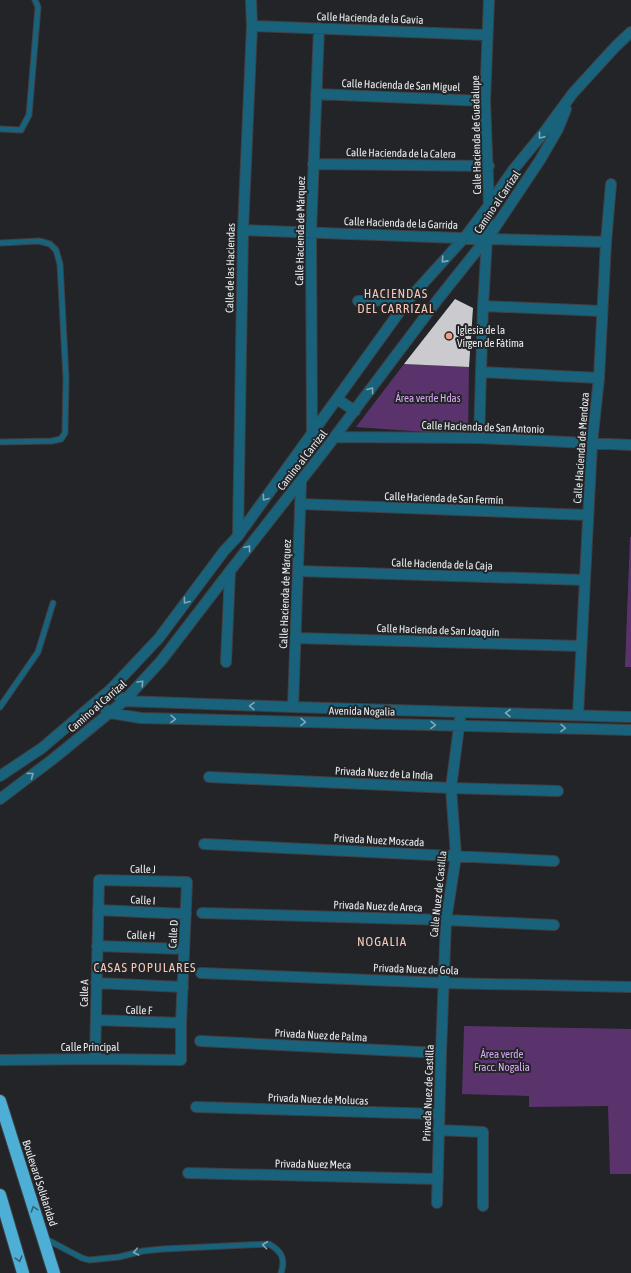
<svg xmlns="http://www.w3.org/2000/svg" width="631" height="1273" viewBox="0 0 631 1273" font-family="'Asap Condensed',sans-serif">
  <rect width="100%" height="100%" fill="#222427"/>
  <path fill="#5a336d" d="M404,364L469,367L468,435L356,427Z
    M630,537H631V667H625Z
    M464,1026L631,1029V1174H610L608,1106L529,1107V1096L462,1094Z"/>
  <path fill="#cacacf" d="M455,299L473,308L469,367L404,364Z"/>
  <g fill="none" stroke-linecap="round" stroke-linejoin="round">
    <g stroke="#3e4043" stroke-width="7">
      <path id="lane" d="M0,129L21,130L29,115L38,7L35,0
        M0,243L39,241L50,244L56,250L60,264L66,378L65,433L61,439L52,441L0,442
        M0,707L38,652L53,603
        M44,1238L82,1258L89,1260L119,1257L143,1251L163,1249L269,1244C281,1251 286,1258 281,1273"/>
    </g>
    <g stroke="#3e4043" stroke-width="12">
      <path id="street" d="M252,26L487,35
        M316,94L485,101
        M313,164L489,166
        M243,230L487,239L606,242
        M358,301L408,300
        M483,306L602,311
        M481,372L599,378
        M337,399L355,411
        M312,434L311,232L319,28
        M335,437L479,438L631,445
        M479,438L483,306L489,205L485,101L489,0
        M300,504L588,515
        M238,536L243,230L252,26L251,0
        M298,571L585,580
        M295,638L581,646
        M226,662L230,571
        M111,689L124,701L293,707L631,717
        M97,702L110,713L141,718L631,730
        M293,707L301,482
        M578,715L592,443L599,378L606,242L611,184
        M0,776L42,748L111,689L159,638L224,551L238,536L408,300L465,237L489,205L513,170L545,131L573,93L616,46L631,32
        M209,777L451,788L558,791
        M0,799L53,759L124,701L161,661L230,571L324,451L439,298L494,229L540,160L558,129L566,109
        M204,844L554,861
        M98,910L186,914
        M202,913L446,920L554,925
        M97,946L184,949
        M201,973L444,983L631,987
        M96,983L183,987
        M96,1020L181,1023
        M200,1041L441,1053
        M0,1060L95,1059L181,1060V1023L187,882L99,880L95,1059
        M196,1107L439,1114
        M438,1130L483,1132V1206
        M188,1173L438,1179
        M437,1203L441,1053L446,920L456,856L451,788L460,719"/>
    </g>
    <g stroke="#3e4043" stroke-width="14">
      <path id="highway" d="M0,1101L54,1273
        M0,1195L23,1273"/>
    </g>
    <use href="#lane" stroke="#19627c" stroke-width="5"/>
    <use href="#street" stroke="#19627c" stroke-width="10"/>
    <use href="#highway" stroke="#4dafd6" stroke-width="12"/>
  </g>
  <defs><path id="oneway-chevron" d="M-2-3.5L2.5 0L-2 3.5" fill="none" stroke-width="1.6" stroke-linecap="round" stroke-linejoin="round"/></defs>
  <g stroke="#82a7b5">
    <use href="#oneway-chevron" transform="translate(541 136) rotate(130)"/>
    <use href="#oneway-chevron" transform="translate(444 260) rotate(132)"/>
    <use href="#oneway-chevron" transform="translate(371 390) rotate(-53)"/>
    <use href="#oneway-chevron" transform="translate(265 498) rotate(126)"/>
    <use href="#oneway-chevron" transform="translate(248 548) rotate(-52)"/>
    <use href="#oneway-chevron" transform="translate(186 601) rotate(127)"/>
    <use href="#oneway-chevron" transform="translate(141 683) rotate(-47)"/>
    <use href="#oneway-chevron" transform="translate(252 706) rotate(-178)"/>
    <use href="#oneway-chevron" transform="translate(508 713) rotate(-179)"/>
    <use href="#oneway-chevron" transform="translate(173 719) rotate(1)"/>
    <use href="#oneway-chevron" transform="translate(303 722) rotate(1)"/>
    <use href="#oneway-chevron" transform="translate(433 725) rotate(1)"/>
    <use href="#oneway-chevron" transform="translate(563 728) rotate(1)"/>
    <use href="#oneway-chevron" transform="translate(31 775) rotate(-37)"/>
    <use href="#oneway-chevron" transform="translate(265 1245) rotate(-173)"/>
    <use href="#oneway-chevron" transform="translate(136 1252) rotate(168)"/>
  </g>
  <g stroke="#356376">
    <use href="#oneway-chevron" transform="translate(34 1209) rotate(-108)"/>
    <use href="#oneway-chevron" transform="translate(19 1259) rotate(74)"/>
  </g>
  <circle fill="#f39f82" stroke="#222427" stroke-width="1.5" cx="449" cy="336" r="4"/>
  <g text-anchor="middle" stroke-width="4" stroke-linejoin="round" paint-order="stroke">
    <g font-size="11" fill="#eaecee" stroke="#222427">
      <text transform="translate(370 18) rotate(2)" y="4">Calle Hacienda de la Gavia</text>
      <text transform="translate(401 85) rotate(2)" y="4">Calle Hacienda de San Miguel</text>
      <text transform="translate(476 135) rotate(-91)" y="4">Calle Hacienda de Guadalupe</text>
      <text transform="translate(401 153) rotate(1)" y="4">Calle Hacienda de la Calera</text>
      <text transform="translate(497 202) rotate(-56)" y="4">Camino al Carrizal</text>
      <text transform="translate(401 223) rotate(2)" y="4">Calle Hacienda de la Garrida</text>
      <text transform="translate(300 231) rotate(-89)" y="4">Calle Hacienda de Márquez</text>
      <text transform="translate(230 268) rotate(-89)" y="4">Calle de las Haciendas</text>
      <text transform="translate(483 427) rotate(2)" y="4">Calle Hacienda de San Antonio</text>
      <text transform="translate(581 448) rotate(-86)" y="4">Calle Hacienda de Mendoza</text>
      <text transform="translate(302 460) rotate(-52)" y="4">Camino al Carrizal</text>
      <text transform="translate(444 498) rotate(2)" y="4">Calle Hacienda de San Fermín</text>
      <text transform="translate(442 564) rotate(2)" y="4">Calle Hacienda de la Caja</text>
      <text transform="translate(285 594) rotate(-88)" y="4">Calle Hacienda de Márquez</text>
      <text transform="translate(438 630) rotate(2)" y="4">Calle Hacienda de San Joaquín</text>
      <text transform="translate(97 706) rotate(-41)" y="4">Camino al Carrizal</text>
      <text transform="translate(362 711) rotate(1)" y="4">Avenida Nogalia</text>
      <text transform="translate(384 773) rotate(3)" y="4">Privada Nuez de La India</text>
      <text transform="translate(379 840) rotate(3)" y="4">Privada Nuez Moscada</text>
      <text transform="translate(143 869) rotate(1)" y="4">Calle J</text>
      <text transform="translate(438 894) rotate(-84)" y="4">Calle Nuez de Castilla</text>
      <text transform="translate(143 900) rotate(3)" y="4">Calle I</text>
      <text transform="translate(378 906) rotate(2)" y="4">Privada Nuez de Areca</text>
      <text transform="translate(173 934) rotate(-87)" y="4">Calle D</text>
      <text transform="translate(141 935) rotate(2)" y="4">Calle H</text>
      <text transform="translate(416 969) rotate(2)" y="4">Privada Nuez de Gola</text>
      <text transform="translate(84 993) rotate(-89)" y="4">Calle A</text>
      <text transform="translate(139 1010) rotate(2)" y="4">Calle F</text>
      <text transform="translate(321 1035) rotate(3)" y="4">Privada Nuez de Palma</text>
      <text x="90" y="1051">Calle Principal</text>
      <text transform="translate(428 1093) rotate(-88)" y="4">Privada Nuez de Castilla</text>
      <text transform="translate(318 1099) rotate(2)" y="4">Privada Nuez de Molucas</text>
      <text transform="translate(313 1164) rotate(1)" y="4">Privada Nuez Meca</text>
      <text transform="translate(40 1183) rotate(72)" y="4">Boulevard Solidaridad</text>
    </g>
    <g font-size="11" fill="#eaecee" stroke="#222427" text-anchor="start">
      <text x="457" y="334">Iglesia de la<tspan x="457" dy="13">Virgen de Fátima</tspan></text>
    </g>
    <g font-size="11" fill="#daa8f5" stroke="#222427">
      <text x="428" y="402">Área verde Hdas</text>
      <text x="502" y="1058">Área verde<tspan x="502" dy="13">Fracc. Nogalia</tspan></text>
    </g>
    <g font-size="13" letter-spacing="1" fill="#f7c7b6" stroke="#222427">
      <text x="396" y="298">HACIENDAS<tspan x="396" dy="15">DEL CARRIZAL</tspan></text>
      <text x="382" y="946">NOGALIA</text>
      <text x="145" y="972">CASAS POPULARES</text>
    </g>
  </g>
</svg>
